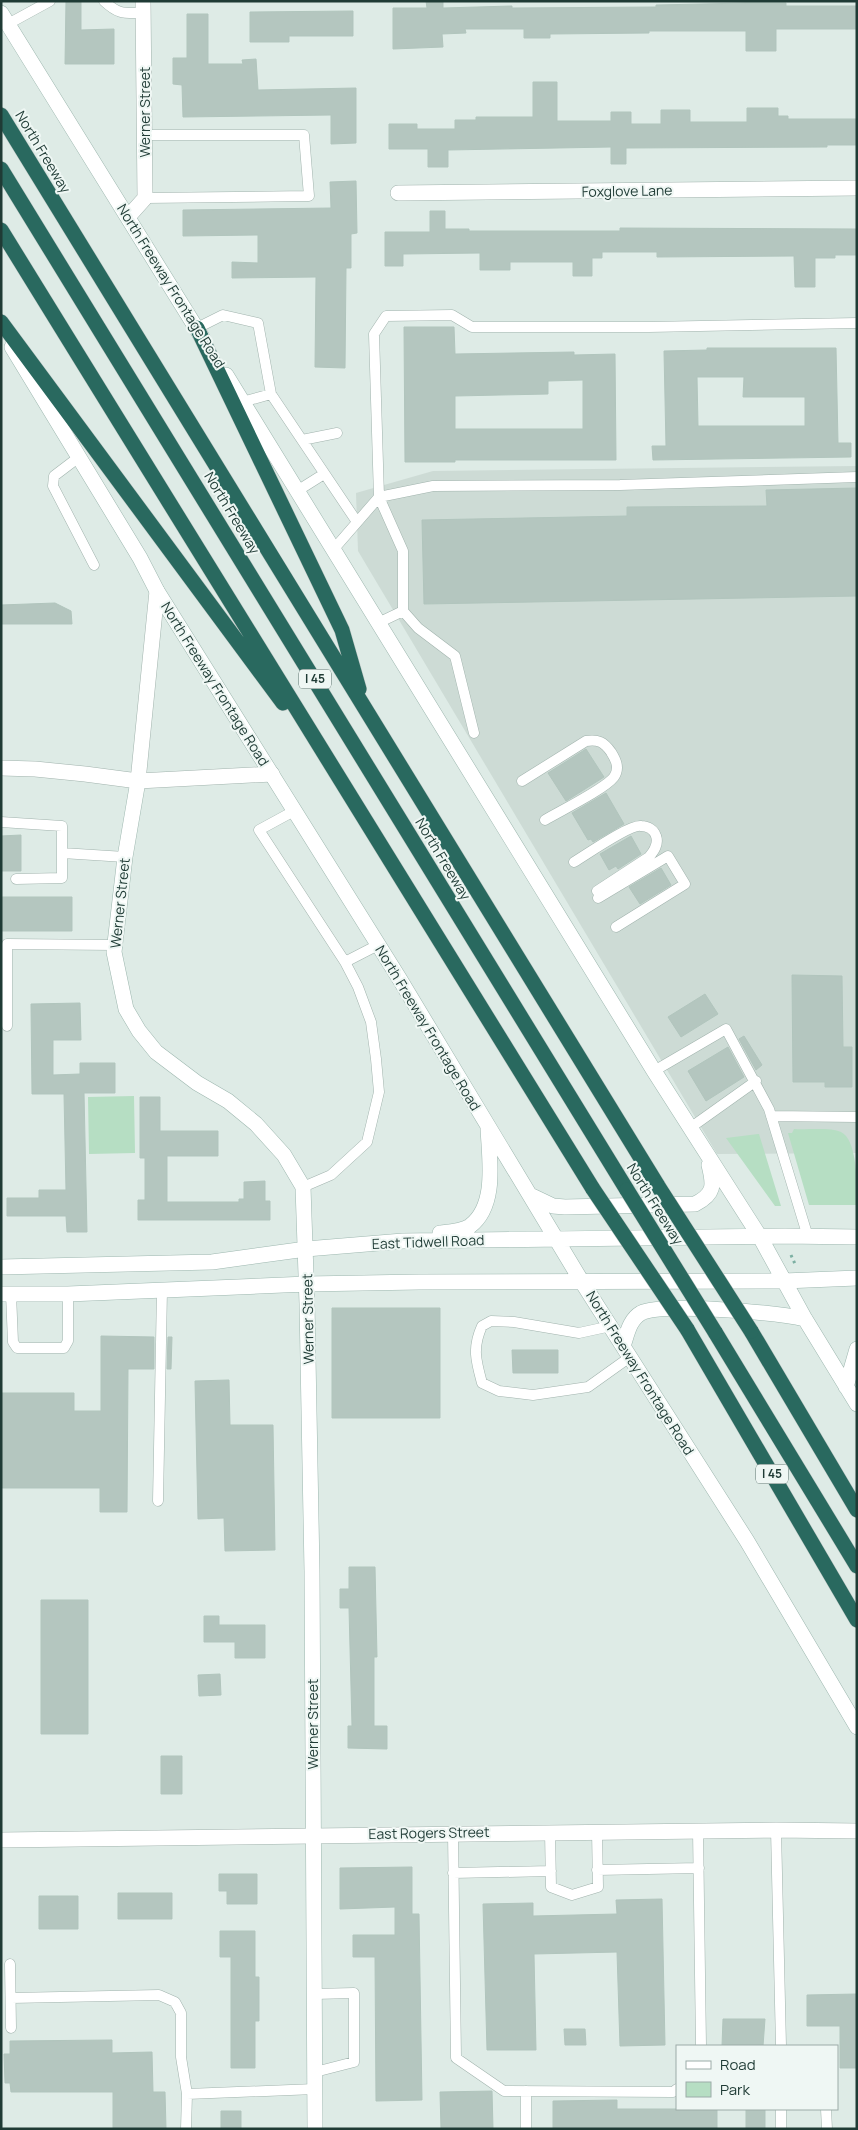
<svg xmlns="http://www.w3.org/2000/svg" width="858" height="2130" viewBox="0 0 858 2130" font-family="Manrope,sans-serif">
  <rect width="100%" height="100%" fill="#deebe6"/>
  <path fill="#cddbd5" d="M857,466V1153L717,1154L358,551L356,493L433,471Z"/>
  <path fill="#b6dec3" d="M134,1096L135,1153L89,1154L88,1097Z
    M794,1129C806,1130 831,1127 841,1132C858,1140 857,1187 857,1205H809L788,1133H792Z
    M758,1134H759L781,1206H775L726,1138Z"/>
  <path fill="#b4c6bf" stroke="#b1c5bd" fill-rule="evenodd" d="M66,1H81V30L114,29V64H65Z
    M426,1H443V8L512,6V8L656,7V5L746,3H786V6H857V29H776V51H746V31H649V33L550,34V38H524V29H465L466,33L442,34L443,47L393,49V8H427Z
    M353,11V36H289V42H250V12Z
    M187,14H208V64H243L242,60L256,59L258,90L356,88V143L331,144V115L183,117L182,85L173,84V58H187Z
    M533,82H557V121H611V112H631V124H661V110H690V122H747V108H778V116H788V119H857V145H827V147L626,148V164H611V147L448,150V167H428V149H389V124H417V129H455V120H476V117H533Z
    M356,181L357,233L351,234V268H346L345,368L315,367L316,277L232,278V262L258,263V235L183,236V210L331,208L330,182Z
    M430,211H445V229H469V231H620V228L857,229V255H835V258H815V287H795L794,256L657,257V252H602V258H592V276H573V262H510V270H480V253L403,254V266H385V232H430Z
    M404,327H454L455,354L574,352V355L615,354L616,460H455V462H405ZM583,380V429H455V396L548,394V381Z
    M707,348H836L838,443H851V457L653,460L652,446H666L664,351L707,350ZM697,377H744L743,397H805V426H698Z
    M857,488V596L424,604L422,520L627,516V507L767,506L766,490Z
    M55,603L71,611L72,624H1V605Z
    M586,749L604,777L566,801L548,773Z
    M606,793L624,824L593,842L591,839L588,840L572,813Z
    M21,835V871H1V836Z
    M631,836L641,854L618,869L616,866L609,870L600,854Z
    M661,868L671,885L640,904L629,887Z
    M1,897H72V931H1Z
    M792,975L842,976L843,1047H852V1087H825V1082H793Z
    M705,994L718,1014L681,1037L668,1017Z
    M80,1003L81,1040H53V1075L80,1074V1063H115V1093H84L87,1232H67L66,1216H7V1198H39V1190H66L64,1094H32L31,1004Z
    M744,1036L762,1065L756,1070L739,1039Z
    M728,1047L744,1077L706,1101L688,1071Z
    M140,1097H160V1131H218V1156H167V1202H239V1199H244V1182L265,1181V1201H270V1220H138V1200H145V1158H140Z
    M332,1308H440V1418H332Z
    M101,1336L154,1337V1369H128L127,1512H100V1488H1V1393H74V1411H101Z
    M168,1337H172L171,1369H167Z
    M512,1350H558V1373H513Z
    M229,1380L230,1425H273L275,1550L225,1551L224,1518L198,1519L195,1381Z
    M349,1567H375L377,1657H374V1726H387V1749L348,1748V1726H352L349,1608H340V1589H349Z
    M41,1600H88V1734H41Z
    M204,1616H219V1625H265V1658H235V1642H204Z
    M220,1674L221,1695L199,1696L198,1675Z
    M161,1756H182V1794H161Z
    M412,1867V1914H419L422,2100L376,2101L375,1957H353V1935H395V1907L340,1909V1868Z
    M219,1874H257V1904H227V1891H219Z
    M118,1893H172V1919H118Z
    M39,1896H78V1929H39Z
    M662,1899L665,2045L620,2046L617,1952L534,1954L536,2050H487L483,1904L533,1903V1916L617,1914L616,1900Z
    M220,1931H255V1977H259V2021H255V2068H231V1957H220Z
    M857,1994V2068H840V2026H807V1995Z
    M723,2019H765L763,2046H722Z
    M564,2029H585L586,2045H565Z
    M112,2040V2053L152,2052L153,2092H165L166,2129H113V2092H11L10,2083H5L4,2054H10V2041Z
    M492,2091L493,2129H441L440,2092Z
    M617,2100V2109H717V2129H553V2101Z
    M746,2109H765V2129H746Z
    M221,2111H241V2129H221Z"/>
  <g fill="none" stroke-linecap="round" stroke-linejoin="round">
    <g stroke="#a1b3ad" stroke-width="11">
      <path id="lane" d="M104,1C119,15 124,13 143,13
        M8,24L50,1
        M145,198L309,196L304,135H146
        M197,328L223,315L258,323L271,394L242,402
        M271,394L357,522
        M302,440L337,433
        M79,457L54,476L53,486L94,565
        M297,491L324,474
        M333,550L379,497L433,486L620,485L857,477
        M378,623L403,611
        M474,733L455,656L418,628L403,611V551L379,497L374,334L386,316L452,315L472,327H649L857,323
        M522,781L586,741C598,739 604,742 611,752C616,760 620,768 614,777C605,789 560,811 545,820
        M294,811L259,830L345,962L358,987L371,1022L376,1059L379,1092L367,1142L331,1175L303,1187
        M1,822L62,826V853L125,857
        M574,862C586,855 630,824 641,826C648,826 654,830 656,836C659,844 654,851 649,857L597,891
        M16,879L62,878V853
        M598,898L668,856L685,884L616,927
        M345,962L378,945
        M7,1026V944L115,945
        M654,1071L726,1029L769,1109L808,1237
        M771,1116L857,1117
        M690,1128L756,1081
        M11,1294L13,1342L17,1348H64L68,1341V1294
        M611,1326L579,1333L514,1322L491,1321L482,1326C472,1348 476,1361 482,1383L499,1391L533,1395L588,1387L630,1357
        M158,1501L162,1290
        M698,1830L701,2046
        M776,1830L781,2046
        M550,1832L551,1887L572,1895L598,1887L597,1831
        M453,1833L456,2058L504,2091L673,2092L677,2089
        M597,1870L699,1868
        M453,1873L551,1871
        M10,1964L11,2028
        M314,1994L354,1993V2062L315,2072
        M11,1998L159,1995L175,2002L181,2013V2057L187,2094L315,2089
        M526,2091V2129
        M781,2109V2129
        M826,2109L827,2129
        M186,2129L187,2094"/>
    </g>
    <g stroke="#a1b3ad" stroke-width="16">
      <path id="street" d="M398,193L857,188
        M128,217L145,198L143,1
        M1,768L35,769L85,774L138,781L272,774
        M138,781L157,591
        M1,1840L776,1830L857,1831"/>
    </g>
    <g stroke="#9db7af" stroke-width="16">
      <path id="secondary" d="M1,13L203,339
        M12,347L140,558L157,591L399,978L582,1282L747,1541L857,1727
        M226,375L654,1071L760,1237L805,1319L857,1404
        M138,781L125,857L114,952L126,1009L139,1031L156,1052L197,1083L228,1101L256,1124L284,1155L303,1187L307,1304L312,1571L315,2129
        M532,1196L553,1206L565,1207L695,1204C715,1194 714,1185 709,1165
        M440,1233C449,1232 463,1231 470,1226C498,1205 489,1157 488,1127
        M1,1267L212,1262L306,1249L403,1241L785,1236L857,1237
        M1,1294H68L307,1284L419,1282L784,1281L857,1278
        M623,1346C627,1335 629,1320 641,1313C662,1302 778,1313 805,1319
        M846,1387L857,1349"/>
    </g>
    <g stroke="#c0c8c6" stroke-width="16">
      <path id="highway" d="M1,115L658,1186
        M1,169L627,1190
        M1,230L593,1189
        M1,322L283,703
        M197,328L342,630L359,689
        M687,1329L857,1620
        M751,1331L857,1510
        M715,1332L857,1566"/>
    </g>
    <path stroke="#7db0a3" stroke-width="3" stroke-dasharray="2.5 4" stroke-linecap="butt" d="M791,1255L795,1264"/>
    <use href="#lane" stroke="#fff" stroke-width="10"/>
    <use href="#street" stroke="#fff" stroke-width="15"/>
    <use href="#secondary" stroke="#fff" stroke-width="15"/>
    <use href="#highway" stroke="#29695f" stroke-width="15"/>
    <g stroke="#c0c8c6" stroke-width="16" stroke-linecap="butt">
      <path id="highway-bridge" d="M658,1186L751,1331
        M593,1189L687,1329
        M627,1190L715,1332"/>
    </g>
    <use href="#highway-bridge" stroke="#29695f" stroke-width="15"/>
  </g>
  <g text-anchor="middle" stroke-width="4" stroke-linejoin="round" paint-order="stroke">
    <g fill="#eff7f4" stroke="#5d736e" stroke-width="1">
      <rect x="299" y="669.5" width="32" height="19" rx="4"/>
      <rect x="756" y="1464.5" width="32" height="19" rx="4"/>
    </g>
    <g font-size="12" font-weight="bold" fill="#1f3b35">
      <text x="315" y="683">I 45</text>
      <text x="772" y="1478">I 45</text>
    </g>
    <g font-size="14" fill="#1f3b35" stroke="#eff7f4">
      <text transform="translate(145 112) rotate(-90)" y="5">Werner Street</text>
      <text transform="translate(43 152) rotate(59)" y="5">North Freeway</text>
      <text transform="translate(627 191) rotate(-1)" y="5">Foxglove Lane</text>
      <text transform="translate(171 286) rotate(58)" y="5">North Freeway Frontage Road</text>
      <text transform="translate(232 513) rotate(59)" y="5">North Freeway</text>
      <text transform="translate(215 684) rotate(58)" y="5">North Freeway Frontage Road</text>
      <text transform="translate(443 859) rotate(59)" y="5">North Freeway</text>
      <text transform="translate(120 903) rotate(-84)" y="5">Werner Street</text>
      <text transform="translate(428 1028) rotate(59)" y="5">North Freeway Frontage Road</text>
      <text transform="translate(655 1204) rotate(58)" y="5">North Freeway</text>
      <text transform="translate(428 1242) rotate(-2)" y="5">East Tidwell Road</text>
      <text transform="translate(308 1319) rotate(-91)" y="5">Werner Street</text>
      <text transform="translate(640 1373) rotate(58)" y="5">North Freeway Frontage Road</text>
      <text transform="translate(313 1724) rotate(-90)" y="5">Werner Street</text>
      <text transform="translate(429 1833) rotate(-1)" y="5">East Rogers Street</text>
    </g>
  </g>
  <rect width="858" height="2130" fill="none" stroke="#1f3b35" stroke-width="5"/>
  <rect x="676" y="2045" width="162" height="65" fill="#eff7f4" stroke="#9caca8"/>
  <rect x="686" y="2061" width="25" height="8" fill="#ffffff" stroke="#9caca8"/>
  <text x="720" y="2070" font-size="15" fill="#1f3b35">Road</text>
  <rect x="686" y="2082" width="25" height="15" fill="#b6dec3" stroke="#9caca8"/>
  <text x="720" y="2095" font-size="15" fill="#1f3b35">Park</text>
</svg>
